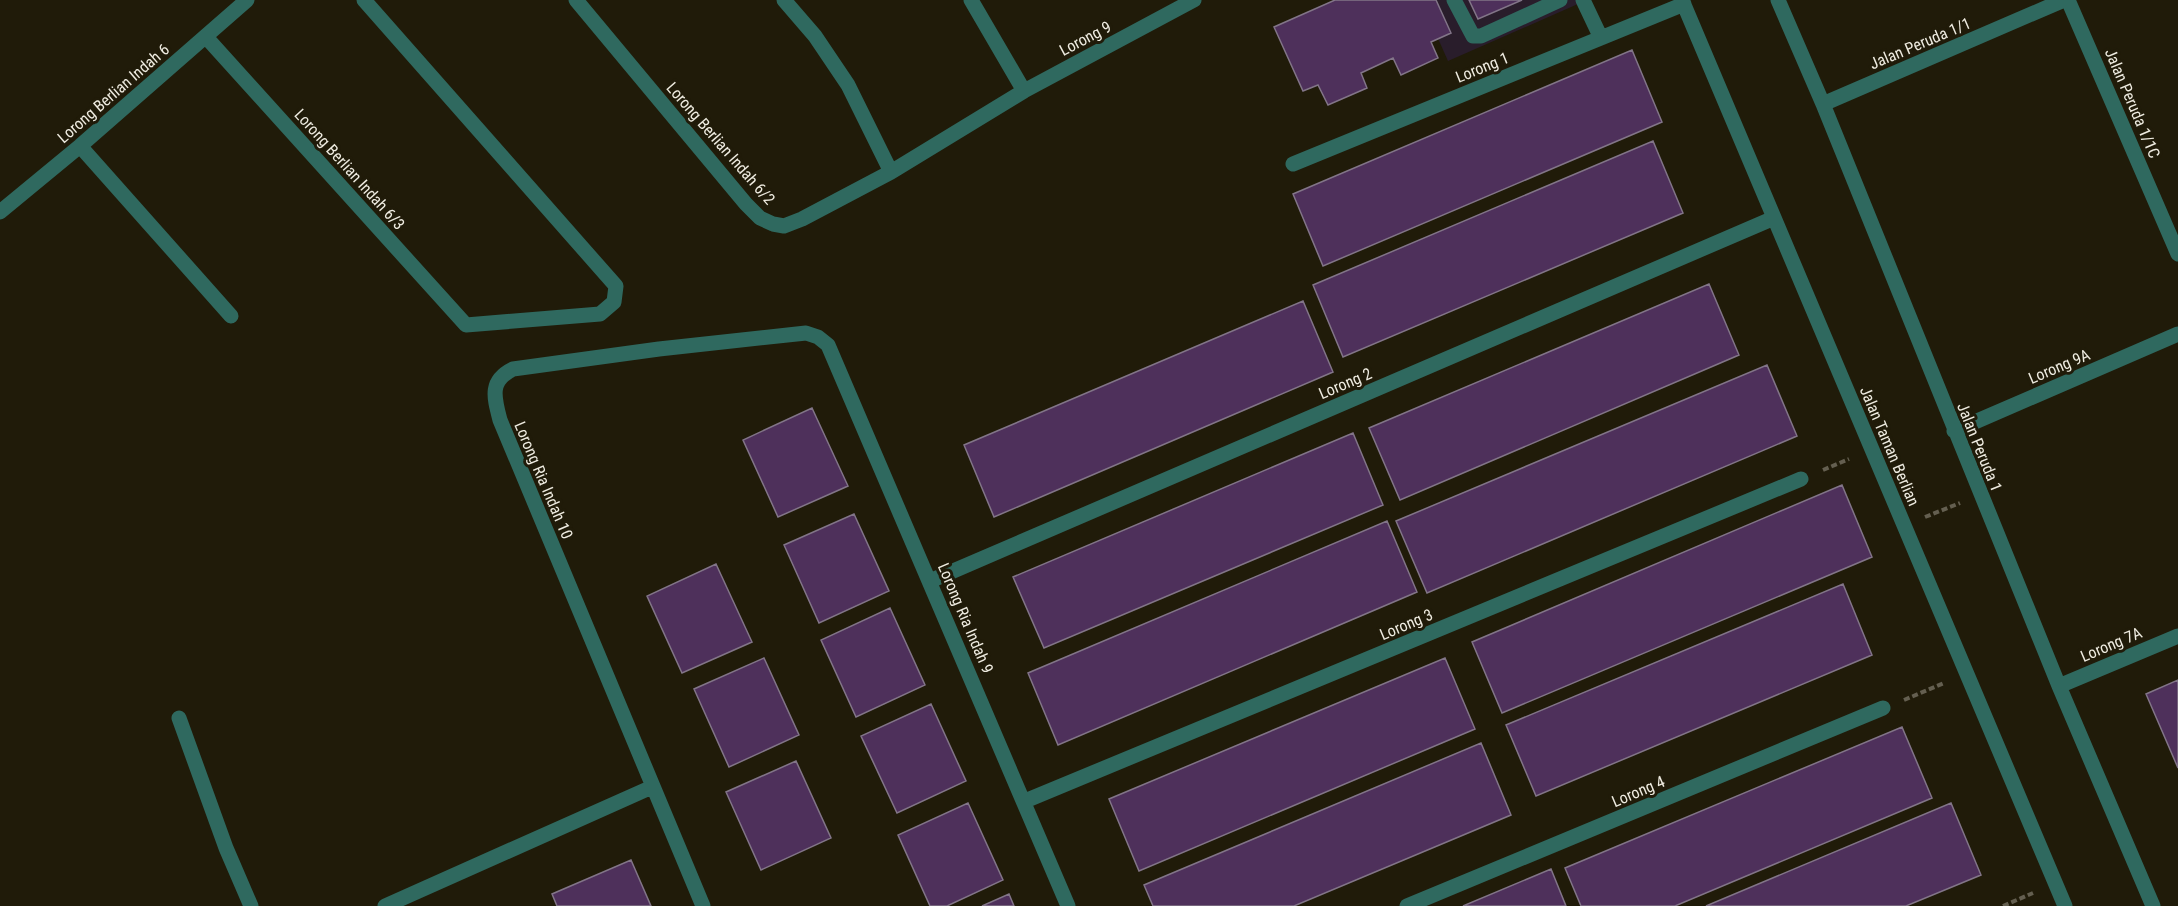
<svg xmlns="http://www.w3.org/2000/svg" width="2178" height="906" viewBox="0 0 2178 906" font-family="'Roboto Condensed',sans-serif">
  <rect width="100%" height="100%" fill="#201b09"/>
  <path fill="#291d2b" d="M1421,0H1587L1448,61Z"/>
  <path fill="#4e305b" stroke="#827588" stroke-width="1.5" d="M1335,0H1436L1451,33L1431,42L1438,58L1401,75L1393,58L1361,73L1367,88L1328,105L1318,85L1303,91L1274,27Z
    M1469,0H1522L1478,19Z
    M1632,50L1662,122L1323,266L1293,194Z
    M1653,141L1683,213L1343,357L1313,285Z
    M1709,284L1739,355L1400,500L1369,428Z
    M1303,301L1333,372L994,517L964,445Z
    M1767,365L1797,436L1427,593L1396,521Z
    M812,408L848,486L778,517L743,440Z
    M1353,433L1383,505L1044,648L1013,577Z
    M1842,485L1872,557L1502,713L1472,642Z
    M854,514L889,591L819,623L784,545Z
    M1387,521L1417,592L1058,745L1028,673Z
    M716,564L752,642L682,673L647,596Z
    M1843,584L1872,655L1536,796L1506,725Z
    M890,608L925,685L856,717L821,640Z
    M764,658L799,735L729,767L694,689Z
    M1445,658L1475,729L1139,871L1109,799Z
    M2178,680V768L2146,694Z
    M931,704L966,781L897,813L861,736Z
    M1902,727L1932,798L1675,906H1581L1565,868Z
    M1481,743L1511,815L1294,906H1153L1144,885Z
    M796,761L831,838L761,870L726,792Z
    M968,803L1003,880L947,906H930L898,835Z
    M1951,803L1981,875L1906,906H1706Z
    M631,860L651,906H557L552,894Z
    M1551,869L1566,906H1463Z
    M1009,894L1014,906H982Z"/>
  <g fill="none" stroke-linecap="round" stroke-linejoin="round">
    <path stroke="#645f50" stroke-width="4" stroke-dasharray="6 3" stroke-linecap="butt" d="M1823,470L1849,459
      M1925,517L1960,503
      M1904,700L1944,683
      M2003,906L2033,893"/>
    <path stroke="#2f695f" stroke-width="15" d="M576,0L746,204L760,218L773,224L784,226L802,219L891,172L1024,91L1194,0
      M784,0L815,36L848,85L891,172
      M971,0L1024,91
      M1454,0L1473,36H1481L1560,0
      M1583,0L1601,38
      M1682,0L2065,906
      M1778,0L1823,104L2059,686L2153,906
      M2068,0L2178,254
      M206,37L466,325L600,314L614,302L616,286L364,0
      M1823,104L2064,0
      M80,146L231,316
      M1293,164L1684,4
      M0,212L80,146L247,0
      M1954,431L2178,334
      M930,581L1774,218
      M2059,686L2178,636
      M179,718L226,848L251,906
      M1025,801L1801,479
      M385,906L652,787
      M703,906L500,420C494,397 489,381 513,369L659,349L806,333L818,337L828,345L1068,906
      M1407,906L1883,708"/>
  </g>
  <g text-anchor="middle" stroke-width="6" stroke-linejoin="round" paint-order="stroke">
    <g font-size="16" fill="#efece1" stroke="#201b09">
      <text transform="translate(1085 38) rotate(-28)" y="6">Lorong 9</text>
      <text transform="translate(1920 43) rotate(-23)" y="6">Jalan Peruda 1/1</text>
      <text transform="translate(1482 67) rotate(-22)" y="6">Lorong 1</text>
      <text transform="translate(113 93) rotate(-41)" y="6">Lorong Berlian Indah 6</text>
      <text transform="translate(2133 103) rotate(67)" y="6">Jalan Peruda 1/1C</text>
      <text transform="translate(721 143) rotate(49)" y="6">Lorong Berlian Indah 6/2</text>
      <text transform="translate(350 169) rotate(48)" y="6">Lorong Berlian Indah 6/3</text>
      <text transform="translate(2059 366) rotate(-23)" y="6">Lorong 9A</text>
      <text transform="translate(1345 383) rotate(-23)" y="6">Lorong 2</text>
      <text transform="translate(1890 446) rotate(67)" y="6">Jalan Taman Berlian</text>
      <text transform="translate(1980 447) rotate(68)" y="6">Jalan Peruda 1</text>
      <text transform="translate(544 480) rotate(67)" y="6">Lorong Ria Indah 10</text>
      <text transform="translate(966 618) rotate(67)" y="6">Lorong Ria Indah 9</text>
      <text transform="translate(1406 624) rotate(-23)" y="6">Lorong 3</text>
      <text transform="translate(2111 644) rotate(-23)" y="6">Lorong 7A</text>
      <text transform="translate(1638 791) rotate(-23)" y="6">Lorong 4</text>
    </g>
  </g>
</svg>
